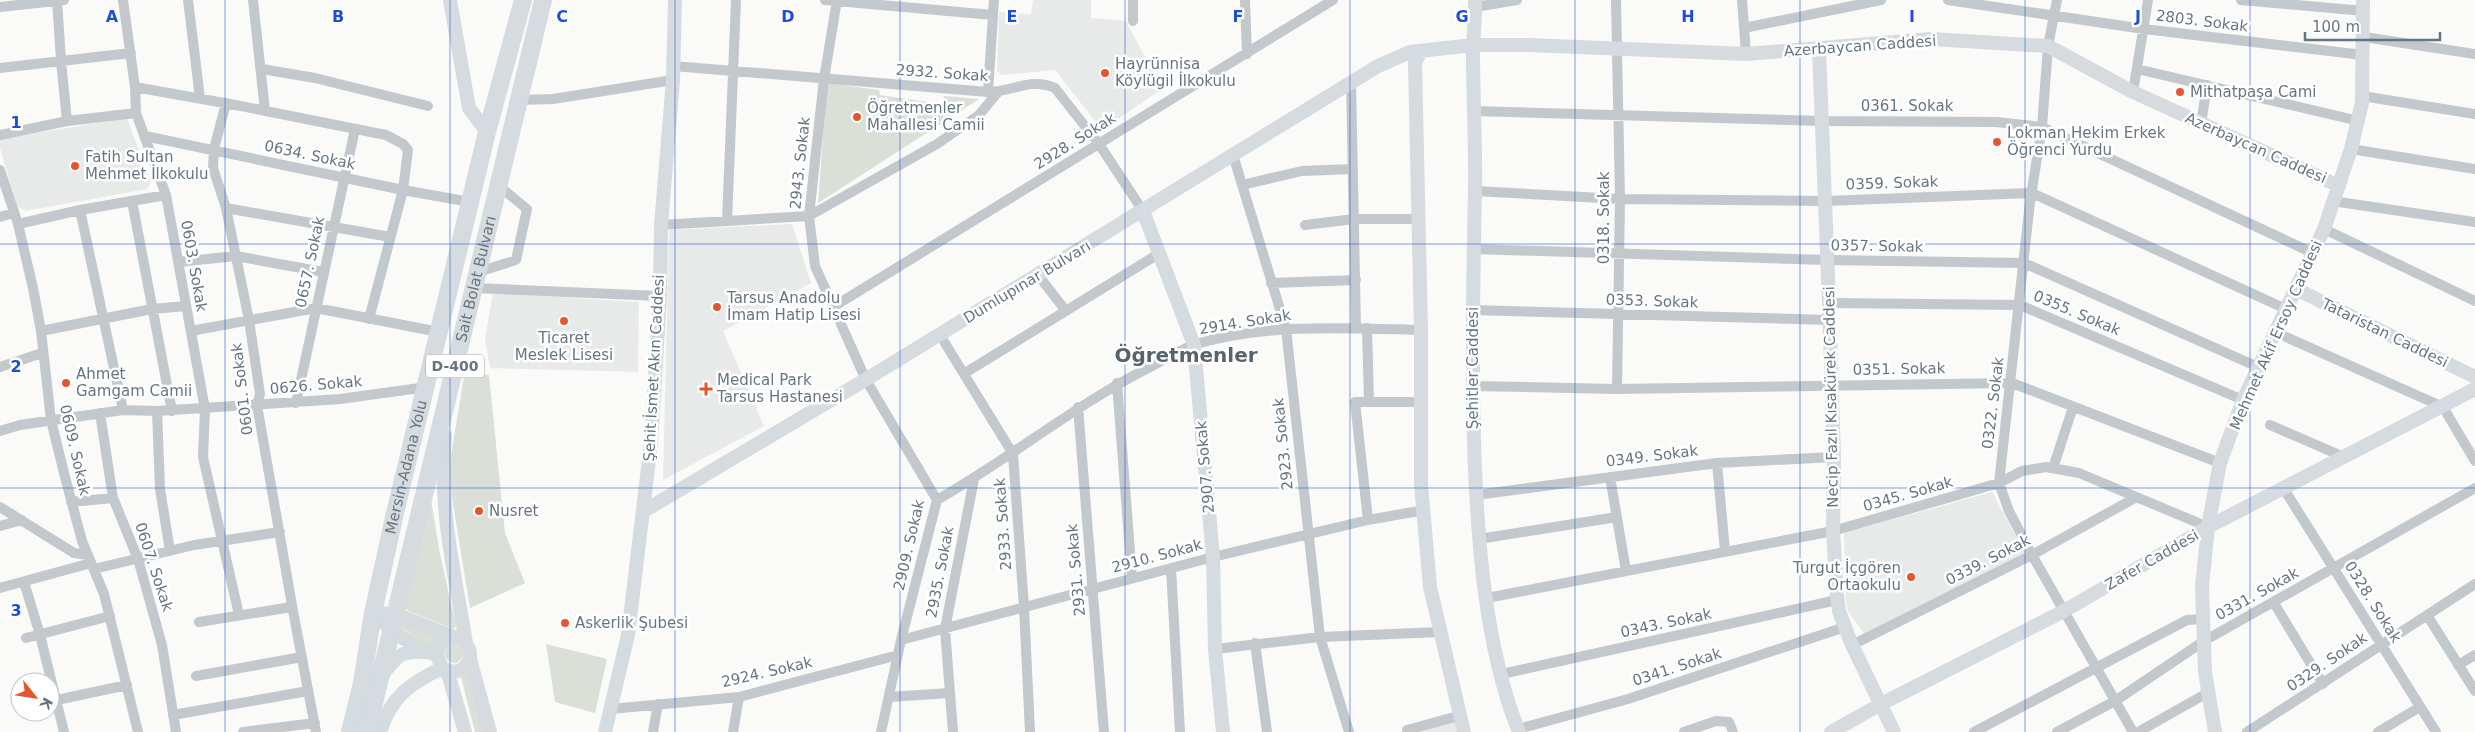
<svg xmlns="http://www.w3.org/2000/svg" width="2475" height="732" viewBox="0 0 2475 732" font-family="'DejaVu Sans',sans-serif">
  <rect width="100%" height="100%" fill="#fafaf8"/>
  <path fill="#e8e9e9" d="M1033,0H1091V18L1126,21L1162,89L1102,130L1055,70L1002,75L997,71L999,12L1031,14Z
    M127,118L151,183L147,189L26,211L17,206L0,148V139Z
    M792,224L811,283L723,331L764,426L663,480L669,230Z
    M493,293L639,302L638,372L490,368L485,339Z
    M1992,492L2025,553L1865,635L1848,611L1846,601L1844,533Z
    M1455,721L1459,732H1414Z"/>
  <path fill="#dadfd7" d="M827,83L879,90L880,95L886,96L943,104L944,96L979,99L818,203Z
    M465,371L489,375L505,533L525,583L470,608L448,473Z
    M430,493L439,549L456,626L454,629L408,611L405,607Z
    M399,622L440,637L432,650L399,626Z
    M546,644L607,659L595,713L555,702Z
    M445 654a9 9 0 1 1 18 0a9 9 0 1 1-18 0Z
    M469,673L483,732H475L461,677Z"/>
  <g fill="none" stroke-linecap="round" stroke-linejoin="round">
    <path stroke="#c3c8cc" stroke-width="10" d="M57,0L61,61L67,121
      M123,0L135,87L136,113L166,195L205,409L203,457L239,615
      M188,0L200,98
      M253,0L265,111
      M825,0L993,15
      M837,0L824,79L809,216L815,266L866,380L937,500L901,640L881,732
      M1133,0V21
      M1245,0L1247,54
      M1616,0L1620,199L1617,389
      M1742,0L1746,54
      M1948,0L2144,29L2363,55
      M2057,0L2048,46L2042,127L2030,202L1999,483L2009,511L2032,555L2133,732
      M2241,0L2364,11
      M0,7L64,0
      M1475,7L1517,0
      M1744,28L1881,0
      M2364,37L2475,54
      M673,66L988,92C1013,92 1030,77 1055,88L1099,144L1143,211
      M0,68L131,53
      M262,69L315,78L428,106
      M2137,69L2359,121
      M1351,82L1356,328
      M135,87L241,106L386,135L403,144L408,150L403,190L369,319
      M988,92L994,0
      M2133,92L2148,0
      M2362,96L2475,114
      M519,100L553,99L673,80
      M226,103L214,149L213,168L226,208L249,320L260,394L257,405L293,611L316,732
      M1473,111L1823,121L1996,122L2042,127L2313,253
      M2201,124L2207,85
      M0,135L67,121L136,113
      M145,136L403,190L470,202
      M2351,149L2475,169
      M1233,155L1286,329L1320,637L1349,732
      M0,170L18,224L33,288L41,331L51,420L64,473L82,541L104,594L138,732
      M1242,185L1302,171L1353,169
      M1475,191L1620,199L1826,201L2032,193L2286,309
      M132,201L172,411
      M2332,201L2475,222
      M226,208L390,237
      M80,210L123,410
      M0,217L14,213
      M727,221L736,0
      M18,224L80,210L166,195
      M661,225L809,216L937,144L979,115L998,92
      M1305,225L1354,219H1419
      M2324,229L2475,301
      M1473,249L1827,260L2024,263L2258,367
      M178,262L236,256L323,272
      M478,272L516,260L527,209L499,186
      M1038,275L1066,311
      M1271,283L1356,280
      M474,288L660,296
      M1829,303L2020,305L2243,400
      M833,307L1333,0
      M1473,310L1830,320
      M1367,328L1369,402
      M41,331L152,309L186,306
      M191,331L316,308L439,332
      M2275,332L2443,407L2475,461
      M940,335L1013,454L1024,607L1030,732
      M0,367L42,353
      M965,373L1160,253
      M1117,383L1132,578
      M1472,386L1617,389L2012,383L2220,463
      M296,403L355,129
      M1078,407L1104,732
      M157,411L160,489L170,551
      M100,413L113,498L138,559L162,645L176,732
      M2270,425L2344,457
      M0,431L20,425L123,410L157,411L340,399L427,387
      M1717,463L1725,551
      M2053,468L2073,407
      M1610,477L1626,571
      M2284,489L2436,732
      M1476,495L1717,463L1834,457
      M937,500C1011,458 1076,404 1152,366C1166,359 1181,349 1196,344C1268,323 1347,328 1421,330
      M71,502L113,498
      M0,507L74,553L88,555
      M1368,520L1355,402H1421
      M0,526L22,520
      M1479,539L1617,517
      M1171,568L1180,732
      M94,569L194,545L280,532
      M24,582L40,635L64,732
      M0,588L91,563
      M1487,598L1833,531L1999,483L2022,471L2046,467L2079,473L2208,527
      M2274,603L2323,684
      M2427,615L2475,691
      M199,622L292,607
      M26,638L110,616
      M901,640L1213,557L1368,520L1424,510
      M1255,643L1267,732
      M1852,645L2032,555L2135,498
      M1215,649L1320,637L1440,632
      M2458,665L2475,655
      M1502,674L1837,600
      M196,676L302,657
      M889,697L950,693
      M57,700L127,685
      M611,709L739,697L898,655
      M173,715L308,691
      M1518,729L1628,699L1845,627
      M243,732L315,723
      M653,732L658,704
      M733,732L739,697
      M953,732L945,629L974,479
      M1408,732L1407,730L1458,716
      M1684,732L1716,721L1729,722L1733,732
      M1974,732L2187,620L2203,619
      M2057,732L2115,701L2204,641L2475,488
      M2138,732L2209,692
      M2247,732L2475,584
      M2378,732L2420,707"/>
    <path stroke="#d6dbdf" stroke-width="14" d="M450,0L469,108L487,132
      M1475,0C1476,18 1473,35 1473,53C1473,99 1476,146 1475,193C1473,276 1472,359 1474,442C1477,535 1484,645 1519,732
      M1819,50L1829,303L1834,457L1833,531L1837,595L1839,611L1852,645L1894,732
      M1421,51L1415,63L1421,330V484L1430,587L1464,732
      M1143,211L1194,345L1213,557L1215,649L1223,732
      M2296,289L2475,377
      M445,436C438,505 455,575 466,643
      M644,511L870,377L1378,66L1410,52L1473,45H1529L1746,54L1931,39L2048,46L2133,92L2339,186
      M373,613L395,614L462,640C481,655 463,681 442,668L437,655C439,643 445,638 456,638
      M373,613C391,630 412,648 437,655
      M470,659L490,732
      M447,670L465,732
      M383,674C397,656 401,650 425,652
      M380,732C391,696 411,683 442,668
      M605,732L628,635L651,443L660,296L661,225L673,80L675,0
      M1831,732L1881,704L2064,611L2208,527L2475,389
      M2215,732L2205,672L2202,586L2208,527L2220,463L2243,400L2324,229L2351,149L2362,103L2363,0"/>
    <g stroke="#d6dbdf" stroke-width="18">
      <path id="s1" d="M350,732L362,683L373,613L395,513L487,132L523,0"/>
      <path id="s2" d="M367,732L543,0"/>
    </g>
  </g>
  <path fill="none" stroke="#1d4ed8" stroke-width="1" stroke-opacity="0.55" d="M225,0V732M450,0V732M675,0V732M900,0V732M1125,0V732M1350,0V732M1575,0V732M1800,0V732M2025,0V732M2250,0V732M0,244H2475M0,488H2475"/>
  <g fill="#e4572e" stroke="#fff" stroke-width="2">
    <circle cx="1105" cy="73" r="5"/>
    <circle cx="2180" cy="92" r="5"/>
    <circle cx="857" cy="117" r="5"/>
    <circle cx="1997" cy="142" r="5"/>
    <circle cx="75" cy="166" r="5"/>
    <circle cx="717" cy="307" r="5"/>
    <circle cx="564" cy="321" r="5"/>
    <circle cx="66" cy="383" r="5"/>
    <path d="M703.5 381.5h5v5h5v5h-5v5h-5v-5h-5v-5h5z"/>
    <circle cx="479" cy="511" r="5"/>
    <circle cx="1911" cy="577" r="5"/>
    <circle cx="565" cy="623" r="5"/>
  </g>
  <g text-anchor="middle" stroke-width="5" stroke-linejoin="round" paint-order="stroke">
    <rect fill="#fff" stroke="#939fa8" stroke-width="1" x="426" y="354.5" width="58" height="23" rx="4"/>
    <g font-size="14" font-weight="bold" fill="#657683">
      <text x="455" y="371">D-400</text>
    </g>
    <g font-size="15" fill="#657683" stroke="#fff">
      <text transform="translate(2202 21) rotate(7)" y="5">2803. Sokak</text>
      <text transform="translate(1860 46) rotate(-4)" y="5">Azerbaycan Caddesi</text>
      <text transform="translate(942 73) rotate(4)" y="5">2932. Sokak</text>
      <text x="1907" y="111">0361. Sokak</text>
      <text transform="translate(1075 141) rotate(-32)" y="5">2928. Sokak</text>
      <text transform="translate(2256 148) rotate(24)" y="5">Azerbaycan Caddesi</text>
      <text transform="translate(310 155) rotate(12)" y="5">0634. Sokak</text>
      <text transform="translate(800 163) rotate(-84)" y="5">2943. Sokak</text>
      <text transform="translate(1892 183) rotate(-2)" y="5">0359. Sokak</text>
      <text transform="translate(1604 218) rotate(-90)" y="5">0318. Sokak</text>
      <text transform="translate(1877 246) rotate(1)" y="5">0357. Sokak</text>
      <text transform="translate(310 262) rotate(-78)" y="5">0657. Sokak</text>
      <text transform="translate(194 266) rotate(80)" y="5">0603. Sokak</text>
      <text dy="5" stroke="none"><textPath href="#s2" startOffset="466">Sait Bolat Bulvarı</textPath></text>
      <text transform="translate(1027 282) rotate(-31)" y="5">Dumlupınar Bulvarı</text>
      <text transform="translate(1652 301) rotate(2)" y="5">0353. Sokak</text>
      <text transform="translate(2077 313) rotate(23)" y="5">0355. Sokak</text>
      <text transform="translate(1245 322) rotate(-9)" y="5">2914. Sokak</text>
      <text transform="translate(2385 333) rotate(26)" y="5">Tataristan Caddesi</text>
      <text transform="translate(2276 335) rotate(-66)" y="5">Mehmet Akif Ersoy Caddesi</text>
      <text transform="translate(654 368) rotate(-87)" y="5">Şehit İsmet Akın Caddesi</text>
      <text transform="translate(1473 368) rotate(-90)" y="5">Şehitler Caddesi</text>
      <text transform="translate(1899 369) rotate(-1)" y="5">0351. Sokak</text>
      <text transform="translate(316 385) rotate(-5)" y="5">0626. Sokak</text>
      <text transform="translate(242 389) rotate(-97)" y="5">0601. Sokak</text>
      <text transform="translate(1831 397) rotate(-91)" y="5">Necip Fazıl Kısakürek Caddesi</text>
      <text transform="translate(1993 403) rotate(-83)" y="5">0322. Sokak</text>
      <text transform="translate(1283 444) rotate(-96)" y="5">2923. Sokak</text>
      <text transform="translate(75 450) rotate(77)" y="5">0609. Sokak</text>
      <text transform="translate(1652 456) rotate(-7)" y="5">0349. Sokak</text>
      <text dy="5" stroke="none"><textPath href="#s1" startOffset="271">Mersin-Adana Yolu</textPath></text>
      <text transform="translate(1205 467) rotate(-95)" y="5">2907. Sokak</text>
      <text transform="translate(1908 494) rotate(-16)" y="5">0345. Sokak</text>
      <text transform="translate(1003 524) rotate(-94)" y="5">2933. Sokak</text>
      <text transform="translate(909 545) rotate(-77)" y="5">2909. Sokak</text>
      <text transform="translate(1157 556) rotate(-15)" y="5">2910. Sokak</text>
      <text transform="translate(1988 560) rotate(-27)" y="5">0339. Sokak</text>
      <text transform="translate(2152 560) rotate(-30)" y="5">Zafer Caddesi</text>
      <text transform="translate(154 567) rotate(72)" y="5">0607. Sokak</text>
      <text transform="translate(1076 570) rotate(-95)" y="5">2931. Sokak</text>
      <text transform="translate(940 572) rotate(-79)" y="5">2935. Sokak</text>
      <text transform="translate(2257 594) rotate(-29)" y="5">0331. Sokak</text>
      <text transform="translate(2373 602) rotate(58)" y="5">0328. Sokak</text>
      <text transform="translate(1666 623) rotate(-12)" y="5">0343. Sokak</text>
      <text transform="translate(2327 662) rotate(-34)" y="5">0329. Sokak</text>
      <text transform="translate(1677 667) rotate(-18)" y="5">0341. Sokak</text>
      <text transform="translate(767 672) rotate(-13)" y="5">2924. Sokak</text>
    </g>
    <g font-size="15" fill="#657683" stroke="#fff" text-anchor="start">
      <text x="1115" y="69">Hayrünnisa<tspan x="1115" dy="17">Köylügil İlkokulu</tspan></text>
      <text x="2190" y="97">Mithatpaşa Cami</text>
      <text x="867" y="113">Öğretmenler<tspan x="867" dy="17">Mahallesi Camii</tspan></text>
      <text x="2007" y="138">Lokman Hekim Erkek<tspan x="2007" dy="17">Öğrenci Yurdu</tspan></text>
      <text x="85" y="162">Fatih Sultan<tspan x="85" dy="17">Mehmet İlkokulu</tspan></text>
      <text x="727" y="303">Tarsus Anadolu<tspan x="727" dy="17">İmam Hatip Lisesi</tspan></text>
      <text x="564" y="343" text-anchor="middle">Ticaret<tspan x="564" dy="17">Meslek Lisesi</tspan></text>
      <text x="76" y="379">Ahmet<tspan x="76" dy="17">Gamgam Camii</tspan></text>
      <text x="717" y="385">Medical Park<tspan x="717" dy="17">Tarsus Hastanesi</tspan></text>
      <text x="489" y="516">Nusret</text>
      <text x="1901" y="573" text-anchor="end">Turgut İçgören<tspan x="1901" dy="17">Ortaokulu</tspan></text>
      <text x="575" y="628">Askerlik Şubesi</text>
    </g>
    <g font-size="20" font-weight="bold" fill="#57646e" stroke="#fff">
      <text x="1186" y="362">Öğretmenler</text>
    </g>
  </g>
  <g font-size="16" text-anchor="middle" font-weight="bold" fill="#1d4ed8" stroke="#fff" stroke-width="5" stroke-linejoin="round" paint-order="stroke">
    <text x="112" y="22">A</text>
    <text x="338" y="22">B</text>
    <text x="562" y="22">C</text>
    <text x="788" y="22">D</text>
    <text x="1012" y="22">E</text>
    <text x="1238" y="22">F</text>
    <text x="1462" y="22">G</text>
    <text x="1688" y="22">H</text>
    <text x="1912" y="22">I</text>
    <text x="2138" y="22">J</text>
    <text x="16" y="128">1</text>
    <text x="16" y="372">2</text>
    <text x="16" y="616">3</text>
  </g>
  <g transform="translate(35 697) rotate(120)"><circle r="24" fill="#ffffff" stroke="#c1c8cd"/>
  <path d="M0-4L9 19L0 12L-9 19Z" fill="#e4572e"/>
  <text y="-8" font-size="14" font-weight="bold" text-anchor="middle" fill="#657683">K</text>
  </g>
  <path d="M2305 32v8h135v-8" fill="none" stroke="#657683" stroke-width="2.5"/>
  <text x="2312" y="32" font-size="15" fill="#657683" stroke="#ffffff" stroke-width="4" paint-order="stroke">100 m</text>
</svg>
